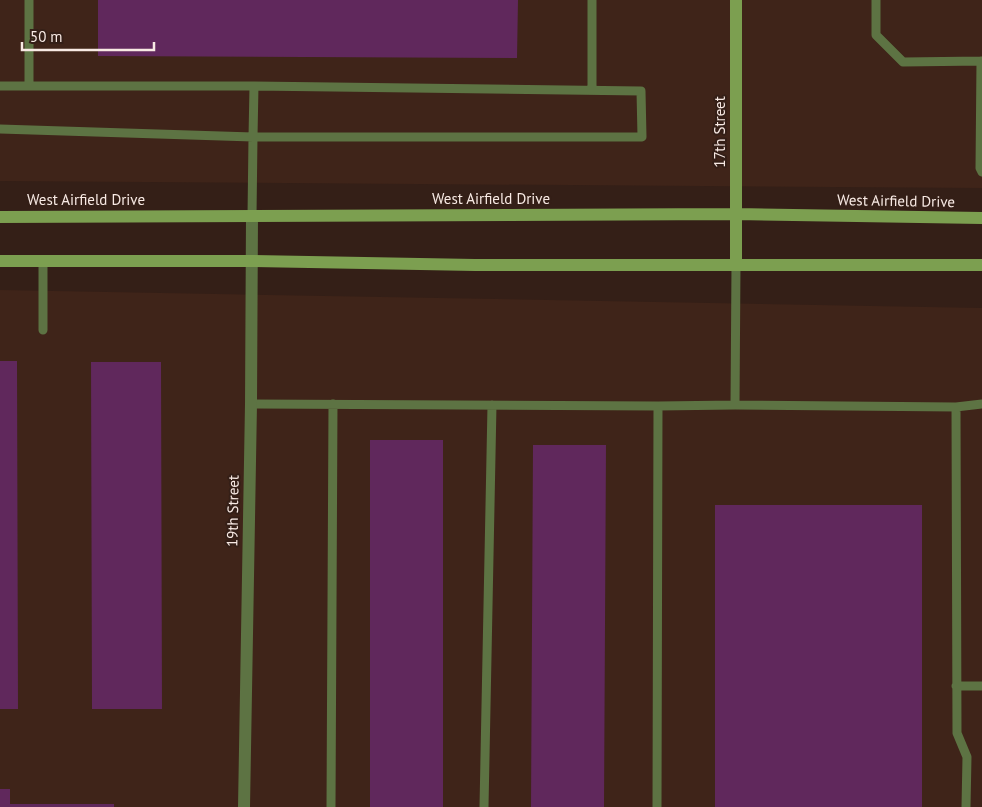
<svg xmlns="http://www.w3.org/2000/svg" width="982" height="807" viewBox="0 0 982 807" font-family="'PT Sans',sans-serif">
  <rect width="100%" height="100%" fill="#341f17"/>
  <path fill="#3f2419" d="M0,0H982V188L0,181Z
    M0,290L982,308V807H0Z"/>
  <path fill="#60285c" d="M98,0H518L517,58L98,56Z
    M0,361H17L18,709H0Z
    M91,362H161L162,709H92Z
    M370,440H443V807H370Z
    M533,445H606L604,807H531Z
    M715,505H922V807H715Z
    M0,789H10V804H114V807H0Z"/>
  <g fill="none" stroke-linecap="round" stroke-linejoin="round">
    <path stroke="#5d7343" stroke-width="9" d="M29,0V86
      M592,0V90
      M876,0V35L903,62L982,61
      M981,61L980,168L982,172
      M0,86H254
      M0,129L253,137L254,86L641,91L642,137H253L252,216
      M43,330V261
      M251,404L658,406L735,405L956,407L957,733L967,757L966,807
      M735,405L736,264
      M956,407L982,404
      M956,686H982
      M331,807L333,404
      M484,807L492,405
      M657,807L658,406"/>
    <path stroke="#5d7343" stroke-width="12" d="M244,807L251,404L252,216"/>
    <path stroke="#7c9f50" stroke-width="12" d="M0,217L736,214L982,218
      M0,261H252L475,265H982
      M736,264V0"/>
  </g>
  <g text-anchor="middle" stroke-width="4" stroke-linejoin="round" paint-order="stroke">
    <g font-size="15" fill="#f8eae4" stroke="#341f17">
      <text transform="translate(720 132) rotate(-90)" y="5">17th Street</text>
      <text x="491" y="204">West Airfield Drive</text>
      <text x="86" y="205">West Airfield Drive</text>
      <text transform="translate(896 201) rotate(1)" y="5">West Airfield Drive</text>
      <text transform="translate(233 511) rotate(-89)" y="5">19th Street</text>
    </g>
  </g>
  <path d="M22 42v8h132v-8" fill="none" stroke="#f8eae4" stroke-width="2.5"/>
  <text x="30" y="42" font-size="15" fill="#f8eae4" stroke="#341f17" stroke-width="4" paint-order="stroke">50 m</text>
</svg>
